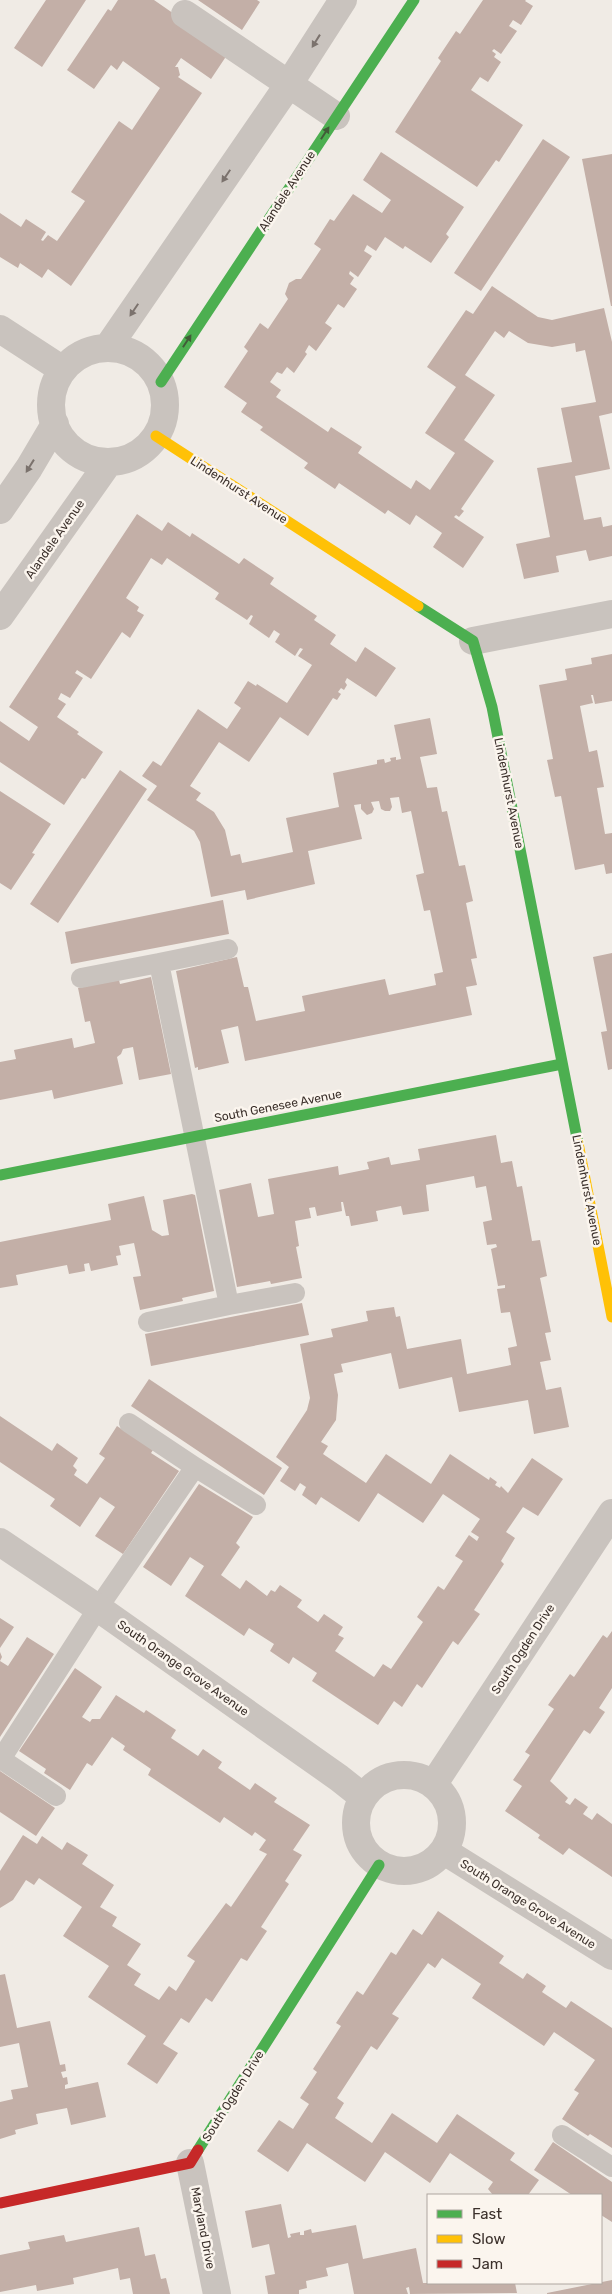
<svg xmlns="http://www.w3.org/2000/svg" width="612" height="2294" viewBox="0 0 612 2294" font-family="Rubik,sans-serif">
  <rect width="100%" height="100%" fill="#f0ebe5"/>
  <path fill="#c3afa7" d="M46,0H86L42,67L14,48Z
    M118,0H154L229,52L211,79L181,58L175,67H178L180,75L178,77L202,93L71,286L48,269L42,278L20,263L18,268L0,257V213L21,227L26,219L46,232L41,240L43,241L48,235L57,241L85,201L71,192L119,121L132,130L160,88L123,61L117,70L111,65L94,89L67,70L108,9L111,11Z
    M198,0H257L260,2L242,30Z
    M483,0H526L525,1L533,6L521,25L513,20L509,26L517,31L501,54L494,49L492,51L496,54L494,57L501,62L488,82L480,77L471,90L523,125L499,162L496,160L477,187L395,132L441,61L438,58L456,31L460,34Z
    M543,139L570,157L481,291L454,273Z
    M381,152L464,207L446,234L449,237L431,263L405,246L403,249L385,237L376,251L367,245L364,251L372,256L358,277L350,271L349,274L354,278L350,284L357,289L344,308L338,304L325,323L332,328L316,351L309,345L305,352L307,354L294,373L287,367L282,374L277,372L270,382L281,390L276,397L328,432L331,427L362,447L358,453L411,489L416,480L430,490L455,453L425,433L456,387L427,367L466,310L473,314L492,286L538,317L552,320L604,308L612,342V413L599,416L610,469L575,476L584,520L601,517L603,527L612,525V556L589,561L586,550L556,556L559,572L524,579L516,544L550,537L537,468L572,462L561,408L596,402L585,350L576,352L575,343L552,347L528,343L509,331L504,338L495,331L465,375L495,395L464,440L494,461L461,509L464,511L459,517L456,515L454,517L484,537L463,568L433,547L442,533L416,515L410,525L388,510L385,514L339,483L335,489L304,468L308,463L260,430L263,427L241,412L247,403L224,387L248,351L244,347L260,323L268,329L288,299L285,294L289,283L296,279H301L321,249L314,244L330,219L334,221L353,194L382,213L391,200L363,180Z
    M612,154V306H611L582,159Z
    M137,514L162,531L168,522L190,537L192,533L239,564L244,558L274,578L270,584L317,616L314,620L336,635L330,644L356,662L365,647L396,668L376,697L347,678L345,682L347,685L344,690L341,688L338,692L341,694L337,700L333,698L308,736L280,717L249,762L219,742L190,786L201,793L196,800L214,812L225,830L231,856L240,854L242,863L293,852L286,818L339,807L333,773L377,764V760L384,759L385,763L391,761L390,758L396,757V760L401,759L394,725L430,718L437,754L420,757L427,788L437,787L442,812L447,811L459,866L465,865L473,901L466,903L477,958L471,959L477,985L466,987L472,1015L245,1061L238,1026L221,1030L229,1063L198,1070V1067L195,1068L176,971L237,957L244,987H248L256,1021L305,1011L302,996L385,979L389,995L436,985L434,974L443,972L430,910L424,911L416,875L424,873L411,811L402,813L399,797L390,798L392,807L390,811H385L381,809L379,801L371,802L374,809L372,813L367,815L361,809V804L354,805L362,839L308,851L315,884L247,900L245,890L211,897L200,842L194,831L147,800L157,786L142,776L153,761L161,766L198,709L227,729L241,708L234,703L248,681L256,686L257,684L287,703L312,665L298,656L303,649L300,648L295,656L275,642L280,634L274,630L269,638L249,624L253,616L251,615L247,620L215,599L219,593L167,558L162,565L151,558L126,598L139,607L137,611L144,615L130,638L122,632L91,679L77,670L75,673L83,678L70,698L61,693L58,699L66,704L57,717L79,732L77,734L103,752L85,779L82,778L64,805L0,762V721L29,741L38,727L9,707Z
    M612,654V701L595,704L593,695H591L593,703L580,706L589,752L597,750L604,787L597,788L605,834L612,833V873L606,874L604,864L575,870L561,796L555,797L547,760L553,759L539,685L567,680L565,669L592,664L591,658Z
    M120,770L147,789L58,923L30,904Z
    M0,791L51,824L32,853L35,854L11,890L0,883Z
    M223,900L229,934L71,964L65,932Z
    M612,953V1069L608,1070L601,1032L607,1031L593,957Z
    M151,977L171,1074L139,1080L133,1047L123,1049L121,1054L117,1057L123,1084L54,1099L52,1090L0,1100V1062L16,1059L14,1050L72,1038L74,1048L95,1043L90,1021L85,1022L78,988L119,980L120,984Z
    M496,1135L501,1163L512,1161L517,1187L522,1186L532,1241L540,1240L547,1276L540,1278L551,1332L545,1333L551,1360L540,1362L546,1390L561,1387L569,1427L534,1434L528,1400L459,1412L452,1377L399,1389L391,1353L341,1364L343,1372L334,1374L338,1395L336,1420L321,1442L328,1446L323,1454L366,1483L386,1454L431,1484L450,1454L489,1480L490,1477L497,1482L495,1485L500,1488L501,1486L508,1493L532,1458L563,1479L538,1516L523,1507L506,1532L515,1538L501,1561L504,1564L474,1610L480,1614L458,1645L453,1641L422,1688L417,1684L402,1707L394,1701L378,1725L312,1681L317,1673L293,1657L289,1664L270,1651L274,1644L249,1628L244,1636L185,1596L204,1566L190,1557L171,1586L143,1567L199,1484L253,1517L236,1543L240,1547L221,1575L240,1589L246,1580L267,1596L271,1590L275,1592L280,1585L302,1600L297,1607L318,1622L324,1614L343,1627L338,1635L344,1638L335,1651L374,1677L383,1664L391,1669L423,1622L417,1617L438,1586L444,1590L463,1561L455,1556L469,1535L477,1541L479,1537L471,1532L480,1519L443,1494L423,1523L378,1493L359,1522L321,1497L316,1505L302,1495L306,1487L300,1483L295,1491L280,1481L289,1467L276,1457L307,1410L310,1398L300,1344L333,1337L331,1329L368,1321L366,1311L394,1307L396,1317L400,1316L407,1349L461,1339L467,1374L511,1365L508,1348L517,1346L510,1312L501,1313L497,1289L505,1288V1285L498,1286L491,1249L497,1247L496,1244L487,1245L483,1222L492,1220L486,1186L476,1188L474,1176L426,1185L429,1211L403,1215L401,1206L376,1211L378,1221L351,1226L349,1216H346L343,1202H341L342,1211L317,1216L315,1207L309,1208L311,1218L295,1221L299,1246L296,1247L302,1278L271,1284L270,1281L237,1287L219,1190L251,1183L258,1217L274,1214L268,1179L338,1166L339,1175L369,1169L367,1162L389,1157L391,1165L420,1160L418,1149Z
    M192,1194L195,1195L214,1291L182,1298L183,1301L140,1310L133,1277L141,1276L134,1243L119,1246L121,1255L116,1256L118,1265L91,1271L89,1263L84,1264L85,1271L69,1274L67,1265L16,1275L18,1285L0,1288V1242L111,1220L108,1204L144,1196L152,1230L162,1236L169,1235L163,1200Z
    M302,1303L309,1335L151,1366L145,1334Z
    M149,1379L282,1468L264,1495L131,1406Z
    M0,1416L52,1451L57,1443L78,1458L73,1466L77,1470L74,1475L87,1484L105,1458L99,1454L117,1426L153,1450L151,1453L179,1471L123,1554L95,1536L115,1507L100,1497L80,1527L50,1506L55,1499L0,1462Z
    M0,1618L14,1627L0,1648Z
    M612,1631V1688L599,1708L605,1712L590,1734L584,1730L550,1781L568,1798L565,1802L570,1805L575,1798L588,1807L583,1814L592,1820L597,1813L612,1824V1877L569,1848L563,1855L538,1838L540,1835L505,1811L522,1786L513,1780L530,1755L525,1752L554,1709L548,1705L570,1674L574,1677L603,1635L607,1638Z
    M27,1637L54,1654L0,1737V1652L2,1657L0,1661L8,1666Z
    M75,1668L102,1687L82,1717L90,1722L92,1719H100L116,1695L144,1713L146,1710L176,1730L171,1738L198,1756L203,1749L222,1762L218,1768L250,1790L255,1783L277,1798L274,1802L310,1825L293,1850L302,1855L285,1881L289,1884L261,1927L267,1931L247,1961L241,1958L212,2002L206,1998L189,2023L181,2018L163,2044L178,2053L157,2084L127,2064L146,2036L88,1997L109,1966L63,1936L82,1907L39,1878L34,1885L26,1880L13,1900L0,1908V1871L23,1835L37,1844L42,1836L62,1850L67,1842L88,1855L82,1864L114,1885L100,1907L117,1917L112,1926L141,1944L127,1965L141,1974L134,1985L159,2000L169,1986L176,1991L195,1961L187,1956L226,1903L231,1907L267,1854L259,1850L266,1840L255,1832L252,1836L224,1817L220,1823L148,1775L151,1769L123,1750L125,1746L112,1737L92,1766L87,1763L70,1790L44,1773L46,1769L19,1751Z
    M0,1771L55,1808L36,1836L0,1812Z
    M438,1911L504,1956L499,1963L523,1979L527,1973L546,1986L542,1992L566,2008L571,2001L612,2028V2148L590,2134L588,2136L562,2119L579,2093L574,2090L595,2060L554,2032L544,2046L472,1998L481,1984L442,1958L435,1968L428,1963L392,2014L399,2018L377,2050L371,2046L337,2098L344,2103L335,2118L372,2143L392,2113L437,2143L457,2114L515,2153L510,2160L539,2180L528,2195H493L488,2189L493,2182L450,2153L430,2183L385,2152L365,2182L307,2143L288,2172L257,2151L279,2120L293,2129L309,2104L300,2098L317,2072L313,2069L341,2026L336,2023L357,1991L363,1995L391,1952L396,1955L413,1929L422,1935Z
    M5,1974L17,2028L50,2021L60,2065L65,2064L66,2071L61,2072L63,2078L67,2077L68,2084L65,2085V2089L98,2082L106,2117L71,2125L67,2108L36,2114L38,2124L15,2130L16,2134L0,2139V2102L13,2099L11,2090L28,2087L19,2043L0,2047V1975Z
    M553,2142L612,2182V2222L601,2215V2195H572L534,2170Z
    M281,2204L288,2238L291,2237L290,2234L300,2232V2235H304V2231L311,2229L312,2233L356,2225L363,2259L416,2248L423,2283H515L517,2293L410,2294L409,2287L406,2288L408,2294H354L348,2263L326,2268L328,2276L306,2281L307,2288L299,2290V2294H268L265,2276L275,2274L269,2244L252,2248L245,2211Z
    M139,2227L145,2256L155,2254L161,2279L166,2278L170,2294H133L130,2278L120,2280L118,2268L73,2278L74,2284L37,2291L36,2285L0,2292V2255L30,2249L28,2242L64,2235L66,2242Z
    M612,2280V2294H547V2293Z"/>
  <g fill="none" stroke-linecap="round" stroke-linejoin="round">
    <path stroke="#c9c3be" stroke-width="20" d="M159,963L228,949
      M81,978L159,963L229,1305L148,1322
      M229,1305L295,1293
      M195,1467L256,1505
      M56,1796L1,1759L98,1608L195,1467L129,1423
      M562,2135L612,2167"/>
    <path stroke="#c9c3be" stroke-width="28" d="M185,14L336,116
      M0,329L63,370
      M108,347L289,84L343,0
      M51 405a57 57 0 1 1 114 0a57 57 0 1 1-114 0Z
      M0,510L29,468L55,424
      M0,616L109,462
      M473,641L612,614
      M0,1542L98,1608L339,1778L363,1797
      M356 1823a48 48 0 1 1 96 0a48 48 0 1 1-96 0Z
      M433,1785L612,1513
      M444,1851L612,1956
      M190,2163L217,2294"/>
    <path stroke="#4caf50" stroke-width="11" d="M161,382L414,0
      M418,606L473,641L492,707L578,1143
      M0,1175L562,1064
      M198,2150L379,1865"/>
    <path stroke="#ffc107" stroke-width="11" d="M156,436L418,606
      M578,1143L612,1317"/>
    <path stroke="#c62828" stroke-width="11" d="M0,2203L190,2163L198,2150"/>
  </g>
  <defs><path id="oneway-solid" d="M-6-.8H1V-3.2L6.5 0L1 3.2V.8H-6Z" transform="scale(1.25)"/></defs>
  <g fill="#7b726d">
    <use href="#oneway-solid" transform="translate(316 41) rotate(122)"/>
    <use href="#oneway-solid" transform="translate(226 176) rotate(124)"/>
    <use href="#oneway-solid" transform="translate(134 310) rotate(124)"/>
    <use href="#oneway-solid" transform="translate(30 466) rotate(122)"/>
  </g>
  <g fill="#415c38">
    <use href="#oneway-solid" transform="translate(325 133) rotate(-57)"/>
    <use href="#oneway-solid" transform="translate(187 341) rotate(-57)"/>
  </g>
  <g text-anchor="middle" stroke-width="5" stroke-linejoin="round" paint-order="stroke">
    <g font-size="12" fill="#3b302b" stroke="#fbf5ee">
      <text transform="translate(287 191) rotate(-57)" y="4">Alandele Avenue</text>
      <text transform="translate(239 490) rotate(33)" y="4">Lindenhurst Avenue</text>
      <text transform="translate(55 539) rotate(-55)" y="4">Alandele Avenue</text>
      <text transform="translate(509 793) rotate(79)" y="4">Lindenhurst Avenue</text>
      <text transform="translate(278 1106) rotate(-11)" y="4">South Genesee Avenue</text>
      <text transform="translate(587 1190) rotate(79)" y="4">Lindenhurst Avenue</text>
      <text transform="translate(523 1649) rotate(-57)" y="4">South Ogden Drive</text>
      <text transform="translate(183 1668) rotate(35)" y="4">South Orange Grove Avenue</text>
      <text transform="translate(528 1904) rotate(32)" y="4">South Orange Grove Avenue</text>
      <text transform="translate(233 2096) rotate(-58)" y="4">South Ogden Drive</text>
      <text transform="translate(203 2228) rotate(79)" y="4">Maryland Drive</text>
    </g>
  </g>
  <rect x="427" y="2194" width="175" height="90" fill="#fbf5ee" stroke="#aea6a0"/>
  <rect x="437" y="2210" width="25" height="8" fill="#4caf50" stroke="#aea6a0"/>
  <text x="472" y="2219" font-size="15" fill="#3b302b">Fast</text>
  <rect x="437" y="2235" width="25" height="8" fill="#ffc107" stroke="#aea6a0"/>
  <text x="472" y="2244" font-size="15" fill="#3b302b">Slow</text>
  <rect x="437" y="2260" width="25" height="8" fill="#c62828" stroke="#aea6a0"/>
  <text x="472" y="2269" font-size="15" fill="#3b302b">Jam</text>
</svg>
